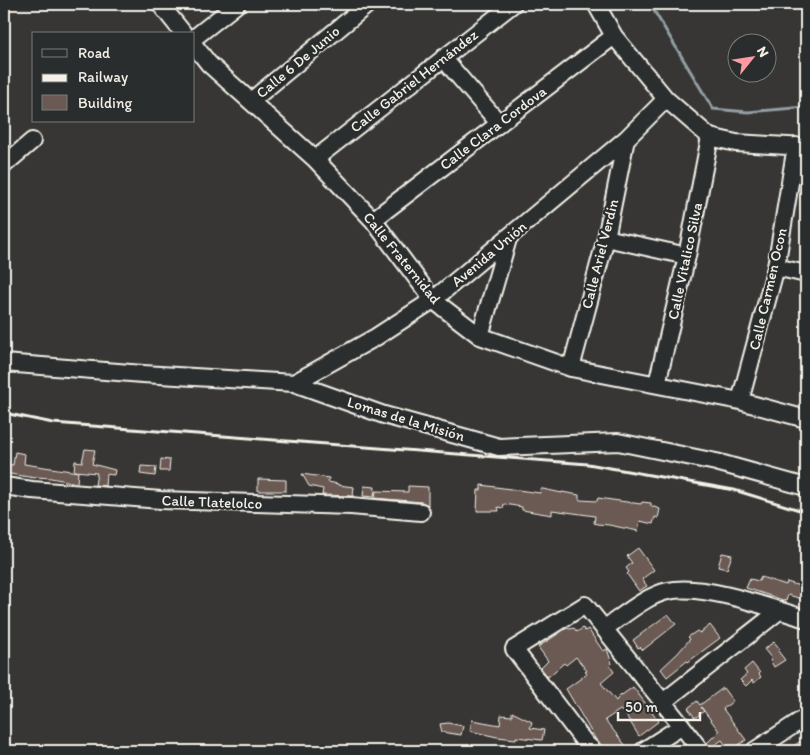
<svg xmlns="http://www.w3.org/2000/svg" width="810" height="755" viewBox="0 0 810 755" font-family="Itim,sans-serif">
  <rect width="100%" height="100%" fill="#373635"/>
  <filter id="ink" filterUnits="userSpaceOnUse"><feTurbulence type="fractalNoise" baseFrequency=".02" numOctaves="2"/><feDisplacementMap in="SourceGraphic" scale="10" xChannelSelector="R" yChannelSelector="G"/><feConvolveMatrix kernelMatrix="1 2 1 2 8 2 1 2 1" color-interpolation-filters="sRGB"/></filter>
  <g filter="url(#ink)">
    <g fill="none" stroke-linecap="round" stroke-linejoin="round">
      <path stroke="#939fa4" stroke-width="3" d="M650,4L713,109L748,112L806,107"/>
    </g>
    <path fill="#6b5a53" stroke="#f4f1e8" d="M85,449L95,450L92,464L115,470L114,475L106,474L105,486L95,485L97,473L74,471L75,461L82,462Z
      M15,452L25,454L24,464L78,472L77,483L51,478L36,477L35,478L4,473V464L13,465Z
      M161,459L170,460L169,471H160Z
      M141,466L156,467L155,476L140,474Z
      M302,474L329,478L328,482L338,484V485L354,487L353,496L322,495L323,489L309,486Z
      M258,479L286,480V491H258Z
      M481,485L540,493L541,489H543L562,493V492L579,495V499L580,500L597,501L598,498L641,504L642,502L651,503V506L660,509L658,518L655,517L653,524L640,521L638,531L609,525L597,524L594,523L595,516L552,510V515L522,510V507L504,504L503,508L498,507L499,511H477L478,490H481Z
      M364,486L375,487L374,497L363,496Z
      M408,486L428,487V505L422,502L375,498L376,491L408,492Z
      M638,548L654,570L642,579L647,586L639,591L627,574L629,572L626,568L632,563L627,556Z
      M722,553L732,555L727,569L718,567Z
      M761,577L786,585L787,582L806,588V600L788,595L786,601L746,588L750,579L759,581Z
      M668,614L676,624L643,650L640,647L638,648L633,640Z
      M710,625L720,638L688,662L687,661L667,677L661,669L678,653L690,639L688,637L697,631L700,633Z
      M567,628L570,629L574,628L577,632L583,628L585,631L588,629L603,651L607,649L612,664L610,666L614,672L601,683L616,701L621,694L622,695L633,687L659,721L639,736L625,714L620,710L605,720L626,746L621,750L610,751L605,745L603,747L596,740L566,689L587,674L585,672L587,671L576,657L566,665L564,663L548,677L541,668L548,661L538,647Z
      M774,642L780,649L778,651L785,660L774,667L770,660L772,659L764,649Z
      M752,663L760,673L759,674L761,677L754,683L752,680L746,686L740,680L747,674L744,670Z
      M723,688L733,701L723,709L746,740L730,751L722,740L710,748L707,743L719,731L701,707L704,711L695,718L688,708L697,701L700,705Z
      M512,712L532,722L530,728L544,730L542,740L516,737V739L497,737L470,731L472,720L500,725L501,715L512,716Z
      M448,723L463,726L461,735L442,732L440,724Z
      M806,737V751H787Z"/>
    <g fill="none" stroke-linecap="round" stroke-linejoin="round">
      <g stroke="#f4f1e8" stroke-width="20">
        <path id="minor" d="M160,4L184,34
          M596,4L614,36L666,99L710,137L736,143L806,147
          M194,38L237,4
          M194,45L209,64L315,159L373,220L433,300L480,336L571,368L740,401L806,419
          M443,58L499,123
          M251,101L368,4
          M315,159L513,4
          M4,165L32,141
          M373,220L614,36
          M606,238L687,256
          M776,267L806,274
          M480,336L508,239
          M4,363L143,374L294,383L384,415L499,447L618,442L716,462L806,487
          M571,368L606,238L626,139
          M294,383L376,337L433,300L626,139L666,99
          M657,384L687,256L710,137
          M740,401L776,267L796,146
          M4,486L32,490L161,500L351,506L421,512
          M605,628C623,616 647,595 668,591C703,583 771,608 806,619
          M663,702L779,611
          M594,751L586,744L514,649L585,605L682,726L701,751
          M643,751L682,726
          M754,751L806,717"/>
      </g>
      <use href="#minor" stroke="#2a2d2e" stroke-width="16"/>
      <path stroke="#f4f1e8" stroke-width="3" d="M4,413L53,423L588,464L734,490L806,512"/>
    </g>
  </g>
  <g text-anchor="middle" stroke-width="4.5" stroke-linejoin="round" paint-order="stroke">
    <g font-size="15" fill="#f4f1e8" stroke="#2a2d2e">
      <text transform="translate(298 62) rotate(-40)" y="5">Calle 6 De Junio</text>
      <text transform="translate(414 81) rotate(-38)" y="5">Calle Gabriel Hernández</text>
      <text transform="translate(493 128) rotate(-37)" y="5">Calle Clara Cordova</text>
      <text transform="translate(489 254) rotate(-40)" y="5">Avenida Unión</text>
      <text transform="translate(600 254) rotate(-76)" y="5">Calle Ariel Verdin</text>
      <text transform="translate(402 258) rotate(51)" y="5">Calle Fraternidad</text>
      <text transform="translate(685 261) rotate(-78)" y="5">Calle Vitalico Silva</text>
      <text transform="translate(768 289) rotate(-77)" y="5">Calle Carmen Ocon</text>
      <text transform="translate(406 419) rotate(17)" y="5">Lomas de la Misión</text>
      <text transform="translate(212 502) rotate(2)" y="5">Calle Tlatelolco</text>
    </g>
  </g>
  <rect width="810" height="755" fill="none" stroke="#2a2d2e" stroke-width="20"/>
  <rect x="10" y="10" width="790" height="735" fill="none" stroke="#f4f1e8" stroke-width="2" filter="url(#ink)"/>
  <rect x="32" y="32" width="162" height="90" fill="#2a2d2e" stroke="#7b7b78"/>
  <rect x="42" y="49" width="25" height="8" fill="#2a2d2e" stroke="#7b7b78"/>
  <text x="78" y="58" font-size="15" fill="#f4f1e8">Road</text>
  <rect x="42" y="74" width="25" height="8" fill="#f4f1e8" stroke="#7b7b78"/>
  <text x="78" y="82" font-size="15" fill="#f4f1e8">Railway</text>
  <rect x="42" y="95" width="25" height="15" fill="#6b5a53" stroke="#7b7b78"/>
  <text x="78" y="108" font-size="15" fill="#f4f1e8">Building</text>
  <g transform="translate(752 58) rotate(60)"><circle r="24" fill="#2a2d2e" stroke="#7b7b78"/>
  <path d="M0-4L9 19L0 12L-9 19Z" fill="#ff9aa2"/>
  <text y="-8" font-size="14" font-weight="bold" text-anchor="middle" fill="#f4f1e8">N</text>
  </g>
  <path d="M618 712v8h82v-8" fill="none" stroke="#f4f1e8" stroke-width="2.5"/>
  <text x="625" y="712" font-size="15" fill="#f4f1e8" stroke="#2a2d2e" stroke-width="4" paint-order="stroke">50 m</text>
</svg>
